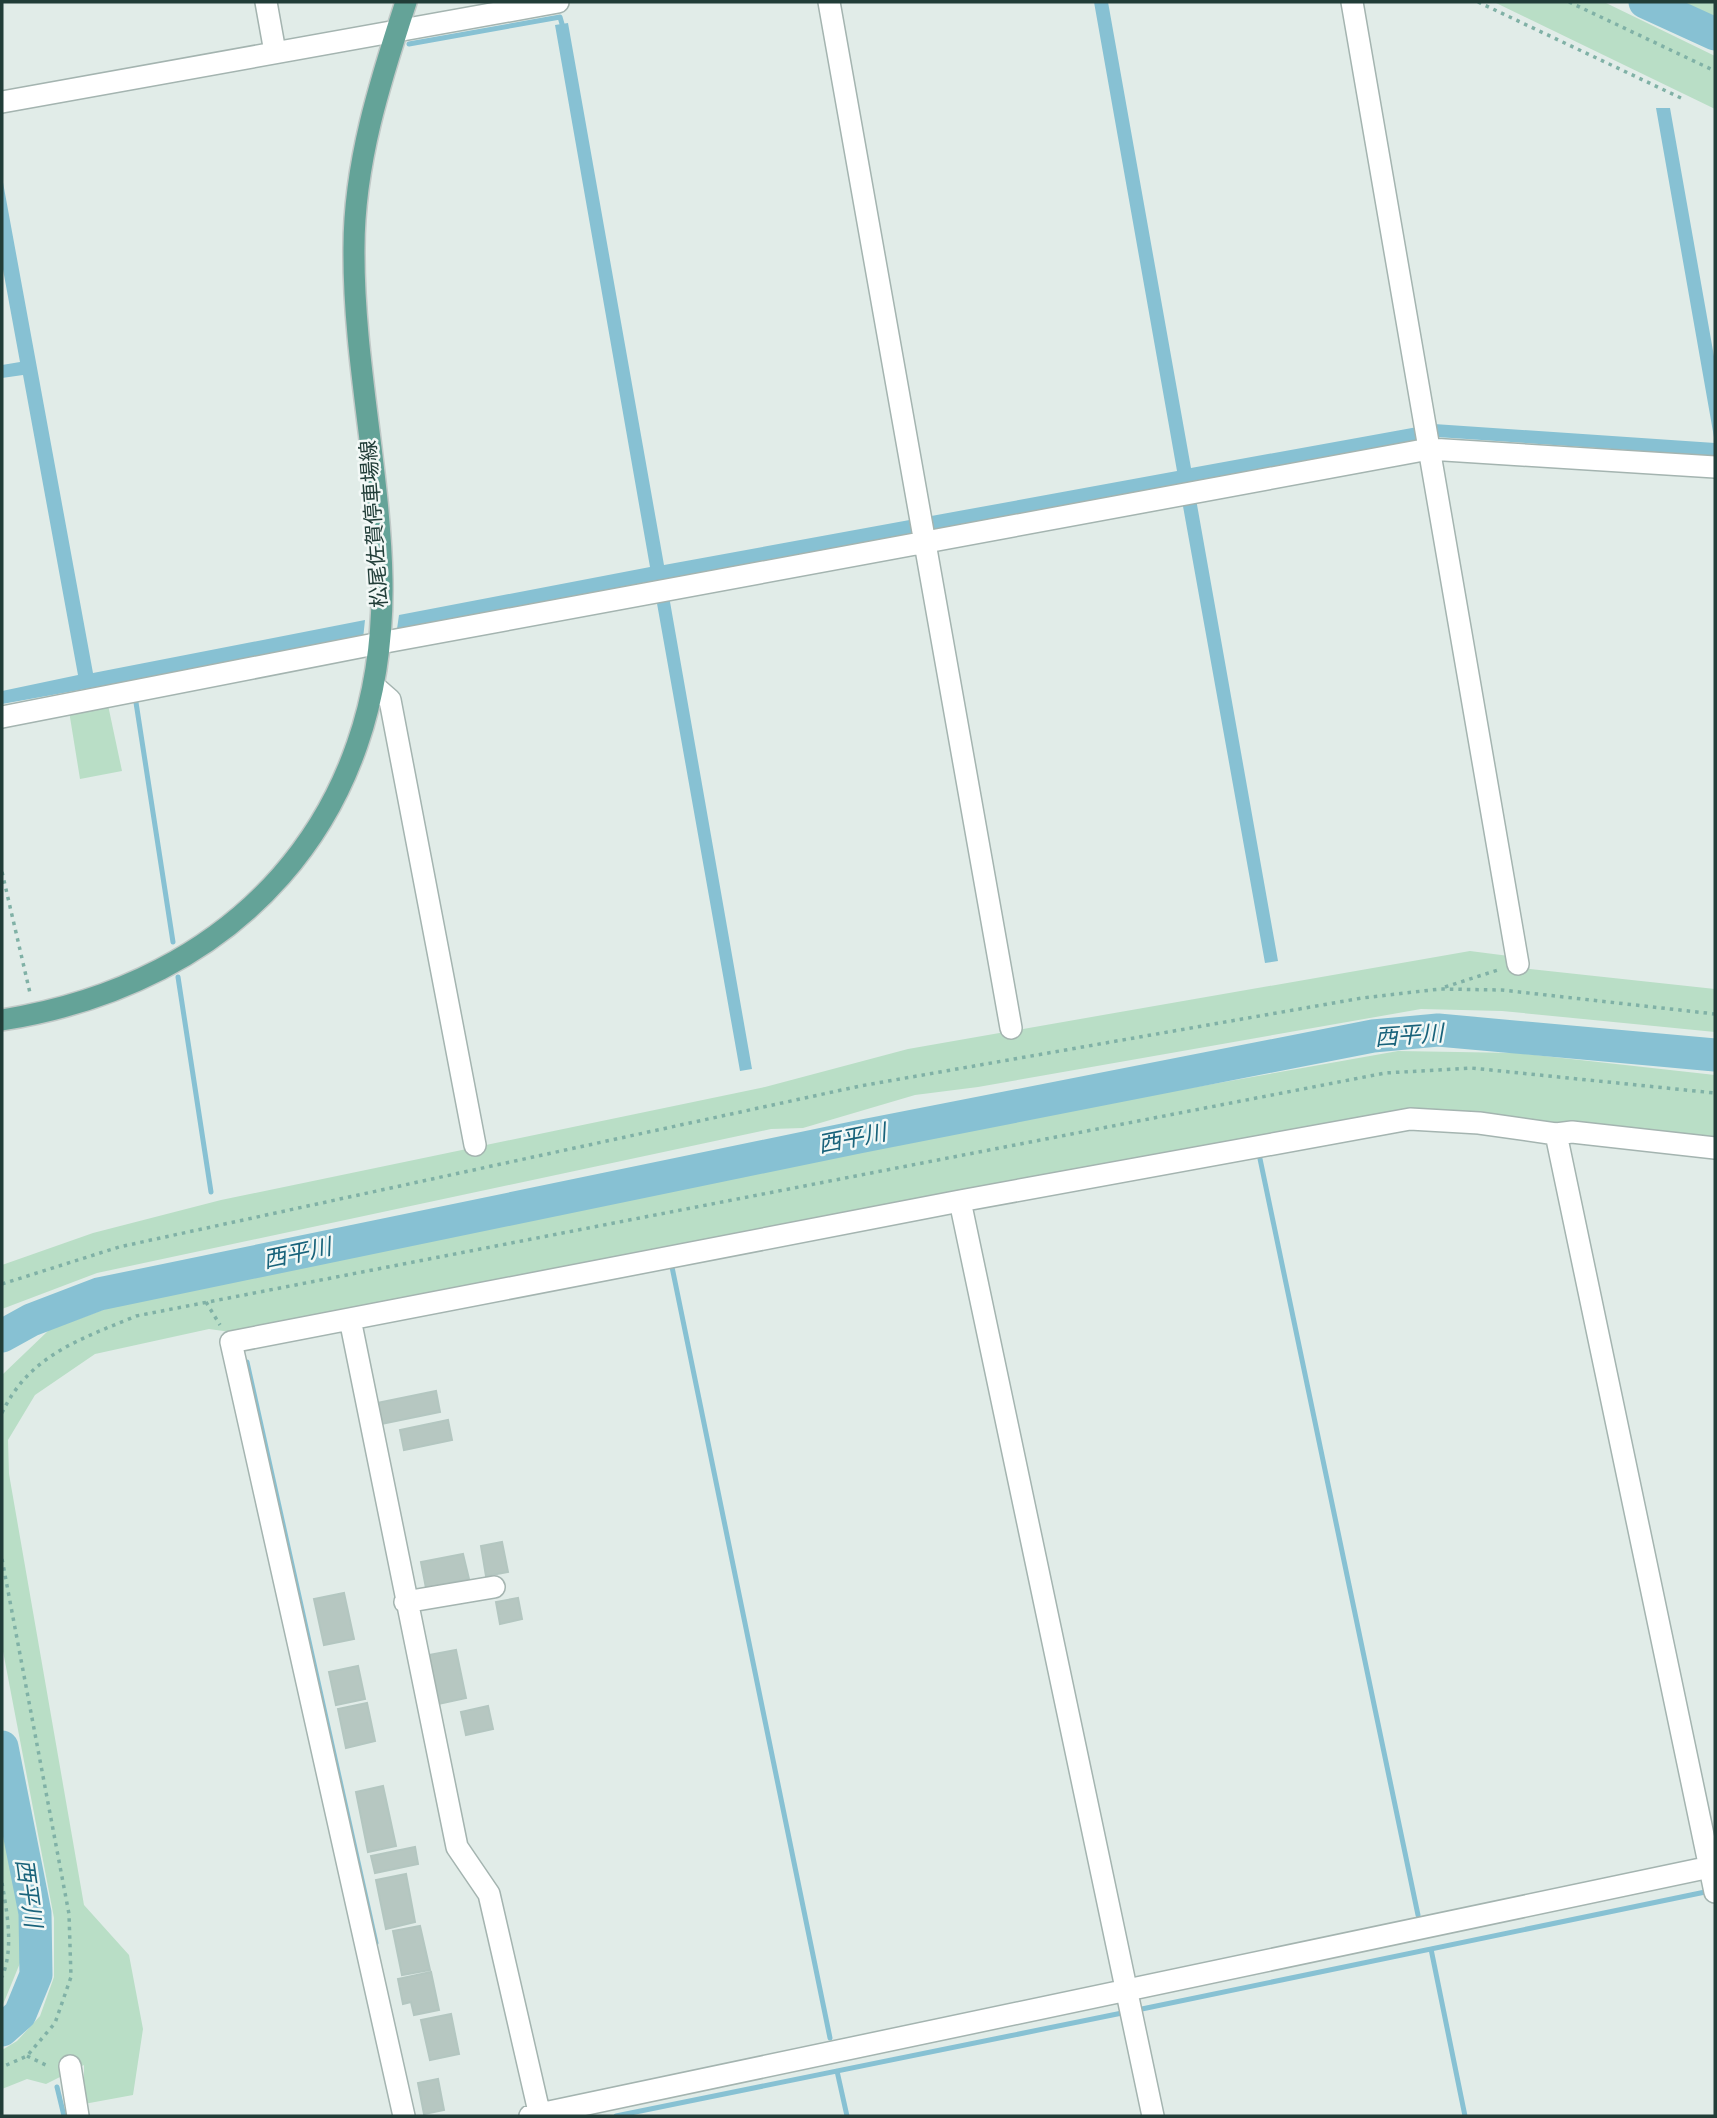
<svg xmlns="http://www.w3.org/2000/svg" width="1717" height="2118" viewBox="0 0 1717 2118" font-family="Ubuntu,'Noto Sans JP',sans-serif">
  <rect width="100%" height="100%" fill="#e1ece8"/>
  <path fill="#b9dec6" d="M1494,2H1604L1715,56V109Z
    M1682,2H1715V18Z
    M108,705L122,771L80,779L69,711Z
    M1470,951L1509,956L1530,969L1715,989V1032L1502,1011L1421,1009L978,1087L915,1095L803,1128L771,1129L97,1273L2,1309V1265L93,1233L221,1200L765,1087L908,1049Z
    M1398,1051L1517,1053L1715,1075V1139L1425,1110L238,1333L209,1329L95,1354L35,1395L8,1440L9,1474L84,1905L129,1955L143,2029L133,2095L84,2104V2065L46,2084L27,2079L2,2089V2050L17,2041L40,2016L54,1977V1918L2,1646V1375L49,1330L108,1308L1027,1117Z
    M2,1809L20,1906V1963L2,2007Z"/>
  <path fill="#87c1d3" d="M1094,2H1108L1191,468L1434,424L1715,443L1656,108H1670L1715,362V456L1437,437L1193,482L1278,961L1265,963L1179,484L666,579L752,1069L740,1071L653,581L397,629L399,615L650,567L555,25L568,23L664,565L1177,471Z
    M2,177L93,673L365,620L363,639L2,704V691L78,675L23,375L2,378V365L20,362L2,264Z"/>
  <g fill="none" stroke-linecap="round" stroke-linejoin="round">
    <path stroke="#87c1d3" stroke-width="5" d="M409,44L560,17L562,24
      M135,696L173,942
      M178,977L211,1192
      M1259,1154L1418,1915
      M672,1267L830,2038
      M247,1362L376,1943
      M1431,1949L1465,2116
      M1137,2010L1710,1891
      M837,2071L847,2116
      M57,2087L64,2116
      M616,2116L1127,2012"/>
    <path stroke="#87c1d3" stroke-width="33" d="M1645,2L1715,34
      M2,1336L31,1320L99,1294L858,1137L1373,1036L1438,1030L1715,1055
      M2,1747L35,1913L36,1975L20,2014L2,2030"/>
  </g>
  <path fill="#b6c7c1" stroke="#b3c6c0" stroke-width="2" d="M436,1391L440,1412L381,1424L377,1403Z
    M448,1420L452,1440L404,1450L400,1430Z
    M502,1542L508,1572L486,1576L481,1546Z
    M463,1554L469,1579L426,1588L421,1562Z
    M344,1593L354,1639L324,1645L314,1599Z
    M518,1598L522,1619L500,1624L496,1602Z
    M456,1650L466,1698L438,1704L429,1655Z
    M358,1666L365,1699L336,1705L329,1672Z
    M367,1703L375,1741L346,1748L338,1709Z
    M488,1706L493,1729L466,1735L461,1712Z
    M383,1786L396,1846L368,1852L356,1792Z
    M415,1847L418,1864L375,1873L371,1856Z
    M406,1874L415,1922L386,1929L376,1880Z
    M420,1926L430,1970L402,1975L393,1931Z
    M431,1972L439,2010L414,2015L411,2002L403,2004L398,1979Z
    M451,2014L459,2054L430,2060L421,2020Z
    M438,2079L444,2110L424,2114L418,2083Z"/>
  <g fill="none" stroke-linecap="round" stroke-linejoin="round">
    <g stroke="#a4b4b0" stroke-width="24">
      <path id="minor" d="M266,2L275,52
        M829,2L1011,1028
        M1352,2L1518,964
        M2,102L558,2
        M374,686L390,700L475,1145
        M2,717L380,643L1429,449L1715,467
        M1556,1134L1715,1892
        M960,1201L1153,2116
        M350,1319L457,1847L489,1894L540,2116
        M405,1602L494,1587
        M70,2066L78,2116
        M404,2116L231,1342L960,1201L1410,1119L1479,1123L1556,1134L1572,1132L1715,1148
        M530,2116L1715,1866"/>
    </g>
    <g stroke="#c1c9c7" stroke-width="24">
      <path id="major" d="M2,1020C235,983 386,820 382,580C380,469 353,360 354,248C354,163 380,82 406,2"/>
    </g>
    <path stroke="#80b1a6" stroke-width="3.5" stroke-dasharray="3.5 5" stroke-linecap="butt" d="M1478,2L1681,98
      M1569,2L1715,71
      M2,872L30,993
      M1445,987L1501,969
      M2,1284L119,1247L860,1086L1362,998L1440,989L1502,990L1715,1014
      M206,1302L220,1325
      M2,1413C29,1355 81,1339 136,1316L1385,1073L1471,1068L1715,1093
      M2,1559L69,1914L71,1977L55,2023L27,2056L2,2067
      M2,1883C7,1912 14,1949 2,1977
      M27,2056L50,2067"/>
    <use href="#minor" stroke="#fff" stroke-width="21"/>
    <use href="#major" stroke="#64a398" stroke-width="21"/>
  </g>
  <g text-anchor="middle" stroke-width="5" stroke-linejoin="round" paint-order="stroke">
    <g font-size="21" fill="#213d38" stroke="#f2f8f6">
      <text transform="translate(374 524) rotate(-94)" y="7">松尾佐賀停車場線</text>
    </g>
    <g font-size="23" font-style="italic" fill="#19637b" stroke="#f2f8f6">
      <text transform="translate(1409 1035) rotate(-4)" y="8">西平川</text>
      <text transform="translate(852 1138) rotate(-11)" y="8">西平川</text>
      <text transform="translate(297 1253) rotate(-12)" y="8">西平川</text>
      <text transform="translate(29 1893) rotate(82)" y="8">西平川</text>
    </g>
  </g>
  <rect width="1717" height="2118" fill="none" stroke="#213d38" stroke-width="7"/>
</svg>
